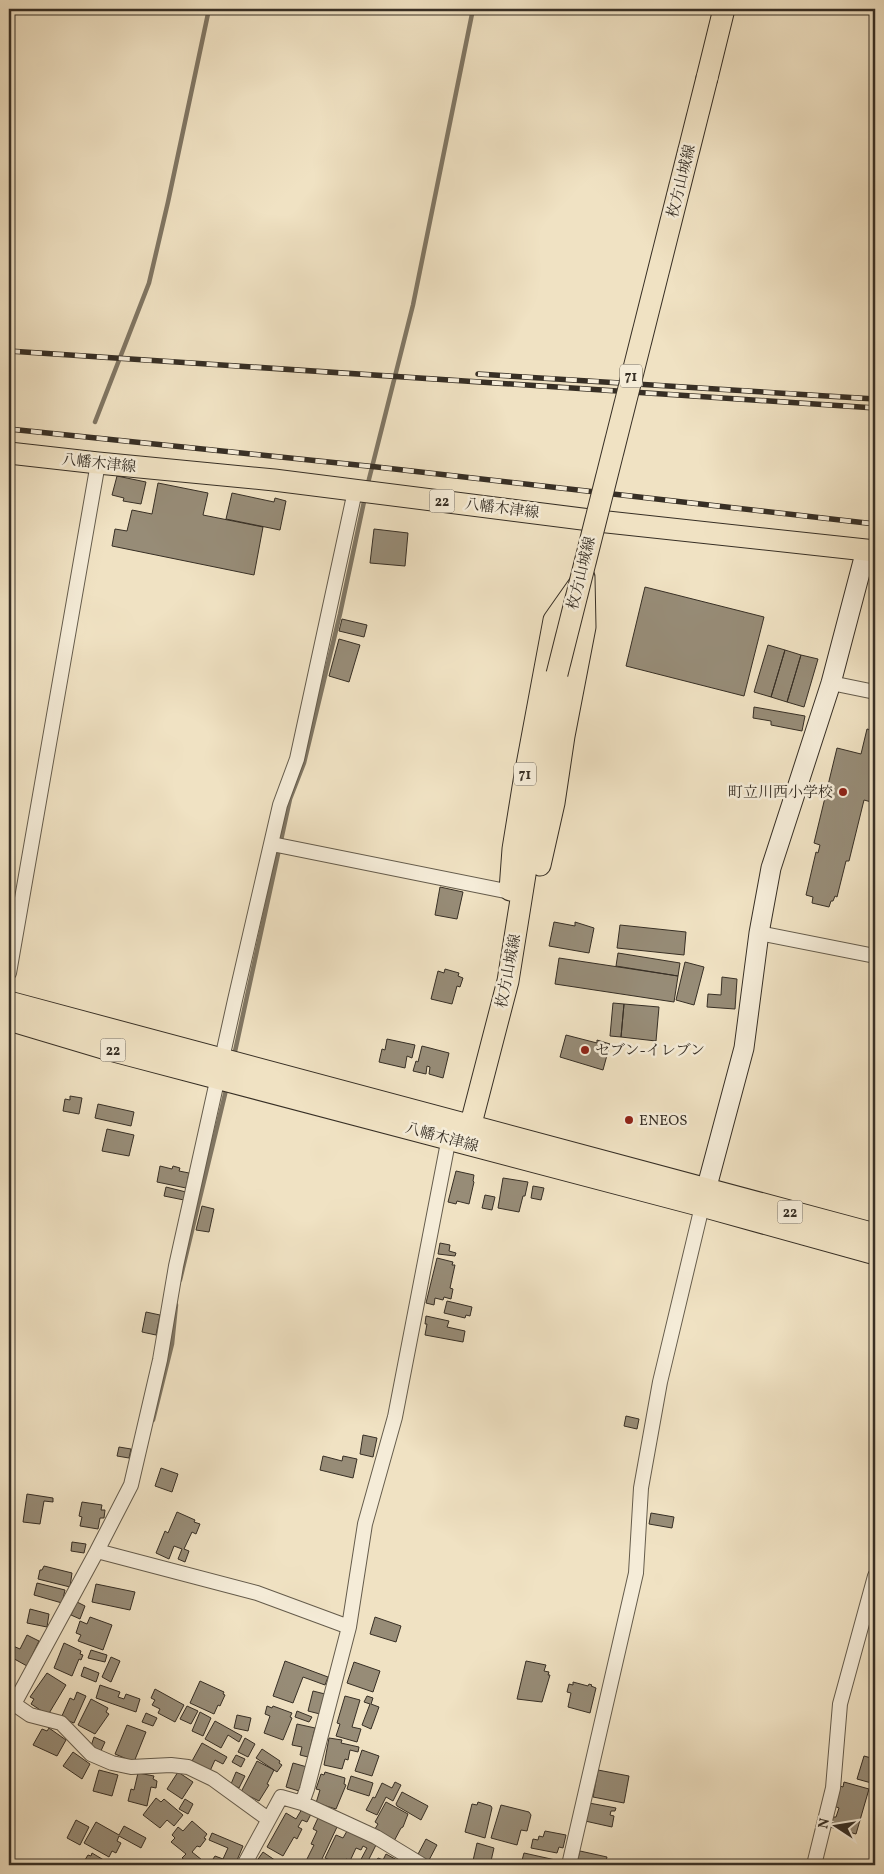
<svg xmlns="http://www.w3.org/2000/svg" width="884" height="1874" viewBox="0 0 884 1874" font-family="Vollkorn,'Noto Serif JP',serif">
  <rect width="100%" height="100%" fill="#f0e2c3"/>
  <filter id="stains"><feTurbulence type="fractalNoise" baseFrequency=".004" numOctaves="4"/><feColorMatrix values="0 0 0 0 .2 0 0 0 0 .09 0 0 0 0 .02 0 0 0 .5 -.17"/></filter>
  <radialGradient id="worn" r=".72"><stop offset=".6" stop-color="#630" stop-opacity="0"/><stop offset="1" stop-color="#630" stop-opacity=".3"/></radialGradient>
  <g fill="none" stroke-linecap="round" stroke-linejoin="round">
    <path stroke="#807663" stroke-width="4.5" d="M95,422L149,283L168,202L209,9
      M367,487L413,305L473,9
      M234,1056L290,799L304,763L340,614L365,497
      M180,1280L227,1086
      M153,1420L172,1344L176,1305"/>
  </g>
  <path fill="#978c77" stroke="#372f25" d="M117,476L146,482L141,504L123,501L124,498L112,495Z
    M158,483L208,493L203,515L263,527L254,575L112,546L115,529L127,531L132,510L152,514Z
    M232,493L274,502L275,498L286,501L280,530L226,519Z
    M374,529L408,533L405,566L370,563Z
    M645,587L764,617L744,696L626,666Z
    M342,619L367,625L364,637L339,631Z
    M339,639L360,645L349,682L329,676Z
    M768,645L785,650L771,697L754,692Z
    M785,650L801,655L787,702L771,697Z
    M801,655L818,659L804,707L787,702Z
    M754,707L805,716L802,731L771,725V721L753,718Z
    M867,729L875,731V803L864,800L849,861H846L837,897L835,896L833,901H831L829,907L812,903L813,897L806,895L816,852L818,853L820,845L814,843L837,748L861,754Z
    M440,887L463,892L457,919L435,915Z
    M554,922L575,926V922L594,928L589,953L549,946Z
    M620,925L686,932L684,955L617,948Z
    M618,953L680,963L678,976L616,966Z
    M559,958L678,976L674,1002L555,984Z
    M685,962L704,967L694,1005L676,1000Z
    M445,969L459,973L458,976L463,978L460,987L457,986L452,1004L431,999L438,971L444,973Z
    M722,977L737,979L735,1009L707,1007L708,994L721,995Z
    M613,1003L624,1004L621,1037L610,1036Z
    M624,1004L659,1007L656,1041L621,1037Z
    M566,1035L597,1043V1040L610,1044L603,1070L560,1057Z
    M387,1039L415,1045L412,1058L407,1056L405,1068L379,1062L382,1049L385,1050Z
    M422,1046L449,1053L443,1078L429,1074L430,1067L427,1066L426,1074L413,1071L416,1061L418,1062Z
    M70,1096L82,1098L79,1114L63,1111L65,1099L70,1100Z
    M98,1104L134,1112L131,1126L95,1118Z
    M107,1129L134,1135L129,1156L102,1151Z
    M160,1166L172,1169L173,1166L180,1168L179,1171L189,1173L186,1188L157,1182Z
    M456,1171L474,1175L473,1181L474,1182L469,1204L457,1201L456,1204L448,1202Z
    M503,1178L528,1182L525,1196H523L519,1212L498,1208Z
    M533,1186L544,1188L541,1200L531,1198Z
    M166,1187L186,1192L184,1200L164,1196Z
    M485,1195L495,1197L492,1210L482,1208Z
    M202,1206L214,1209L209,1232L196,1230Z
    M440,1243L450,1245L449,1251L456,1253L455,1256L438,1254Z
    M437,1258L453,1262L452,1265H455L450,1288L453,1289L451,1299L444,1297L443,1300L435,1298L434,1305L426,1303Z
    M447,1301L472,1307L470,1316L466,1315L465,1318L444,1313Z
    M146,1312L160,1315L156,1335L142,1332Z
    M426,1316L449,1321L447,1327L465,1331L463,1342L425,1335L427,1324H425Z
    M626,1416L639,1419L637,1429L624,1426Z
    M363,1435L377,1438L373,1457L360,1454Z
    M119,1447L131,1449L129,1458L117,1456Z
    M323,1456L342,1461L343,1456L357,1459L353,1478L320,1470Z
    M161,1468L178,1474L172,1492L155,1486Z
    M27,1494L53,1498V1502L44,1501L40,1524L23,1522Z
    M82,1502L102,1505L101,1510H105L104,1518H100L98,1529L80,1526L82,1517L79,1516Z
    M177,1512L195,1520L194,1522L200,1524L196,1534L192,1532L184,1549L189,1551L185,1562L178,1559L182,1549L174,1546L169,1559L156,1553L165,1531L168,1533Z
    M651,1513L674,1517L672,1528L649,1524Z
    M72,1542L86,1544L84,1553L71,1551Z
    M44,1566L72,1573L70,1587L38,1579L40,1570H42Z
    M37,1583L65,1590L62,1603L34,1595Z
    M96,1584L135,1592L130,1610L92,1602Z
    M77,1602L85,1606L80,1619L71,1615Z
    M30,1609L49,1614L47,1627L27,1623Z
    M90,1617L112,1625L103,1650L78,1641L81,1635L76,1633L80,1621L87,1624Z
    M375,1617L401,1626L396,1642L370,1634Z
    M27,1635L39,1641L27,1666L9,1656V1654L13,1646L20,1649Z
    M64,1643L81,1651L80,1654L83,1655L81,1660L79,1659L72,1676L54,1668Z
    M91,1650L107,1655L105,1662L88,1658Z
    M111,1657L120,1661L111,1682L102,1677Z
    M285,1661L328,1677L325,1685L303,1677L293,1703L273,1696Z
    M526,1661L546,1665L544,1671L549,1672L548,1675H550L542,1702L517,1699Z
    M354,1662L380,1671L373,1692L347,1683Z
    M84,1667L99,1673L96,1682L81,1676Z
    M47,1673L66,1685L48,1715L31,1704L34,1699L30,1697Z
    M200,1681L224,1692L223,1694L225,1695L220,1706L218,1705L214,1714L190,1703Z
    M573,1682L588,1686L589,1684L592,1685L591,1686L596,1688L590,1713L568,1707L571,1693L567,1692L569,1684L573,1685Z
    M100,1685L120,1692L118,1697L124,1699L126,1694L140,1699L136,1712L96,1698Z
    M155,1689L184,1705L175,1722L158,1713L160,1709L152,1705L155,1700L151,1698Z
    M313,1691L325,1694L320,1714L308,1711Z
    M77,1692L86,1696L74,1723L61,1718L70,1698L74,1700Z
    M345,1696L360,1700L352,1727L361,1729L357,1742L336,1736L340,1724L337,1723Z
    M367,1696L373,1698L371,1704L379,1707L371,1729L362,1725L370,1704L364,1702Z
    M91,1699L108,1708L106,1712L109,1714L95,1734L78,1725Z
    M187,1706L198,1711L191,1724L180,1719Z
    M267,1706L272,1708L273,1706L292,1713L290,1717L292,1718L283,1740L264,1733L270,1716L265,1714Z
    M297,1711L312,1717L309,1722L295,1717Z
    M200,1712L211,1718L203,1736L192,1731Z
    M146,1713L157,1718L153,1726L142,1722Z
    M237,1715L251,1718L248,1731L234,1728Z
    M215,1721L242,1736L239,1742L228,1735L221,1748L205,1739Z
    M297,1724L315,1728L308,1757L300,1755L302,1747L292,1745Z
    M127,1725L146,1732L134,1762L115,1754Z
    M49,1728L66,1740L57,1756L33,1745L42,1729L47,1731Z
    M94,1737L105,1742L100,1753L93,1750L95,1748L91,1746Z
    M245,1738L255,1744L248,1757L238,1752Z
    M329,1738L342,1740L341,1743L359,1747L358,1752L350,1750L348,1760L345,1759L342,1769L324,1765Z
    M202,1743L227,1757L223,1764L215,1760L210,1771L192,1761Z
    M262,1749L280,1761L279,1763L282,1765L277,1772L256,1758Z
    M362,1750L379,1756L372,1776L355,1771Z
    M73,1752L90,1764L82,1779L63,1766Z
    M236,1755L245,1759L241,1767L232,1762Z
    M864,1756L875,1759V1784L857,1779Z
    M257,1761L274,1770L267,1784L269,1785L259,1801L241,1792Z
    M293,1763L307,1767L299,1791L286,1787Z
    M99,1770L118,1775L112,1796L93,1791Z
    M598,1770L629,1776L624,1803L593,1797Z
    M178,1772L193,1782L182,1799L167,1789Z
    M236,1772L245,1776L239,1788L231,1784Z
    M325,1772L345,1778L344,1784L346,1785L336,1809L316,1803L320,1790L316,1789L321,1774L324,1775Z
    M138,1773L154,1776L153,1779L157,1781L156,1788L151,1787L147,1806L128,1801L131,1789L134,1790Z
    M351,1776L373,1783L369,1796L347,1789Z
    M395,1782L401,1785L393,1801L386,1797L377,1815L366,1810L373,1797L375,1798L382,1783L392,1788Z
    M844,1782L869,1789L856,1834L830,1827L833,1817H836L839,1808L834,1806L840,1786L843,1787Z
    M402,1792L428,1806L421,1820L397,1806L396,1804Z
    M156,1798L161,1802L164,1799L183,1815L174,1826L167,1820L160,1828L143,1815Z
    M185,1799L193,1804L188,1814L179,1809Z
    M386,1802L408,1814L403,1827L401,1828L393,1843L373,1832L378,1824L375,1822Z
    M478,1802L491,1806L492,1808L485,1838L465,1832L472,1804L477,1805Z
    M589,1803L616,1808L615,1811H611L610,1815L614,1816L612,1827L585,1821Z
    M501,1805L529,1812L531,1815L527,1831L521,1830L517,1845L491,1838Z
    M302,1809L311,1814L307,1822L302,1820L298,1827L302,1829L297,1839L294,1837L283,1856L267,1847L286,1813L296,1819Z
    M318,1818L337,1827L321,1861L329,1865H310L305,1863L314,1845L311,1844L317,1831L313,1829Z
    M76,1820L89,1827L80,1845L67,1838Z
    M192,1821L207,1834L204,1838L206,1839L200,1847L197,1846L192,1852L202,1860L198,1865H191L182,1858L186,1854L171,1842L175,1838L172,1835L178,1827L183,1831Z
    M96,1822L119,1835L124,1826L146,1838L141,1848L119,1836L117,1841L121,1843L116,1853L112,1851L109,1857L84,1843Z
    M347,1831L376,1845L366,1865H358L367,1848L363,1846L361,1850L356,1848L350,1861L346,1859L343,1865L325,1858L336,1835L343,1838Z
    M545,1831L566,1835L563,1848L559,1847L557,1853L531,1848L533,1839L538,1840L539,1836L543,1837Z
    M212,1833L243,1846L235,1865H219L220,1863L213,1859L215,1856L223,1859L228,1848L209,1840Z
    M426,1839L437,1845L428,1862L417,1856Z
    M477,1843L494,1848L491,1861H494L493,1864L472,1865Z
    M580,1851L607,1857L605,1865H576Z
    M263,1852L282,1865H254Z
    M92,1853L112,1865H88L83,1863L88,1855L91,1856Z
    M524,1853L560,1861L558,1865H527L521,1864Z
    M386,1854L406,1865H373L378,1858L383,1860Z"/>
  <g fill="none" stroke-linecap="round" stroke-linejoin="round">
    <g stroke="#655c4c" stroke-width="16">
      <path id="street" d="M831,683L875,692
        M272,844L510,892
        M759,933L875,956
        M9,973L98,463
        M97,1551L131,1485L160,1360L176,1266L235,1000L280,805L297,759L355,491
        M302,1803L376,1837L422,1865
        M268,1819L213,1779L188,1767L171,1765L131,1767L112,1763L91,1754L61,1723L30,1715L14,1704L97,1551L257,1593L349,1627
        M244,1865L281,1797L302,1803L307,1789L349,1627L365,1524L395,1417L450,1132
        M569,1865L636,1573L641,1488L660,1382L704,1198
        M814,1865L833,1788L840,1704L875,1576"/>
    </g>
    <g stroke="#372f25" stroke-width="21">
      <path id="secondary" d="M706,1190L744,1048L759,933L771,868L831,683L866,550"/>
    </g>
    <g stroke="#372f25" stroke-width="23">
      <path id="primary" d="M707,78L724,9
        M9,453L98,463L274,480L598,521L875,551
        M540,865L554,803L564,736L585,627L584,577
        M510,890L513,849L524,781L554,620L580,583
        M9,1002L875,1234
        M9,1020L106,1049L702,1206L875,1254
        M467,1139L508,981L557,674"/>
    </g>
    <use href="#street" stroke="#f5ecd8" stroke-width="14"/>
    <use href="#secondary" stroke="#f5ecd8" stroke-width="19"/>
    <use href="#primary" stroke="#f0e2c3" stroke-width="21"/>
    <g stroke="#372f25" stroke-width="5.5">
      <path id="rail" d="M9,351L875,408
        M478,374L875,399
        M9,429L377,467L875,524"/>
    </g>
    <use href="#rail" stroke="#f5ecd8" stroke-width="4" stroke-dasharray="11" stroke-linecap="butt"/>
    <g stroke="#372f25" stroke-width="23" stroke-linecap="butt">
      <path id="primary-bridge" d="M557,674L707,78"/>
    </g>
    <use href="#primary-bridge" stroke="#f0e2c3" stroke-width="21"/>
  </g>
  <g fill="#8f2418" stroke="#f5ecd8" stroke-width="2">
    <circle cx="843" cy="792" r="5"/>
    <circle cx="585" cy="1050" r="5"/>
    <circle cx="629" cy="1120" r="5"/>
  </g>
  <g text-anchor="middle" stroke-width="5" stroke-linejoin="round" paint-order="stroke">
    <g fill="#f5ecd8" stroke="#70685b" stroke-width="1">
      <rect x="620" y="364.5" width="22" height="23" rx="4"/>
      <rect x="429.5" y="489.5" width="25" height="23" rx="4"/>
      <rect x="514" y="762.5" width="22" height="23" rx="4"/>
      <rect x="100.5" y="1038.5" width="25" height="23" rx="4"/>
      <rect x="777.5" y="1200.5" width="25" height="23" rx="4"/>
    </g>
    <g font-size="14" font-weight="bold" fill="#372f25">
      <text x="631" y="381">71</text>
      <text x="442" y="506">22</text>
      <text x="525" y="779">71</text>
      <text x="113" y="1055">22</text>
      <text x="790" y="1217">22</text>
    </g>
    <g font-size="15" fill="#372f25" stroke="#f5ecd8">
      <text transform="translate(681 181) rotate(-76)" y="5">枚方山城線</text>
      <text transform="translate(99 463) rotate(6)" y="5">八幡木津線</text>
      <text transform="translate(502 508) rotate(7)" y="5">八幡木津線</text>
      <text transform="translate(581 573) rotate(-76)" y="5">枚方山城線</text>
      <text transform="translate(508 971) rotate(-79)" y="5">枚方山城線</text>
      <text transform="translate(442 1137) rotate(15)" y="5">八幡木津線</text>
    </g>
    <g font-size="15" fill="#372f25" stroke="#f5ecd8" text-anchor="start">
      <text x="833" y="797" text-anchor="end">町立川西小学校</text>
      <text x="595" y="1055">セブン-イレブン</text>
      <text x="639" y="1125">ENEOS</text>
    </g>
  </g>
  <rect width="884" height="1874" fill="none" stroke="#f0e2c3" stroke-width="30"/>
  <rect x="10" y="10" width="864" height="1854" fill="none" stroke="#372f25" stroke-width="2.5"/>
  <rect x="15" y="15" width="854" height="1844" fill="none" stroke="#372f25"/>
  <g transform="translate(836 1826) rotate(282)" stroke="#f5ecd8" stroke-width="4" paint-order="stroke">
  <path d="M0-4L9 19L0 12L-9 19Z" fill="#372f25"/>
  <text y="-8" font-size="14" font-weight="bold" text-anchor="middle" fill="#372f25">N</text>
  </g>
  <rect width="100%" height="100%" filter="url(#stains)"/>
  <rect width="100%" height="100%" fill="url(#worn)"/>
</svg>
